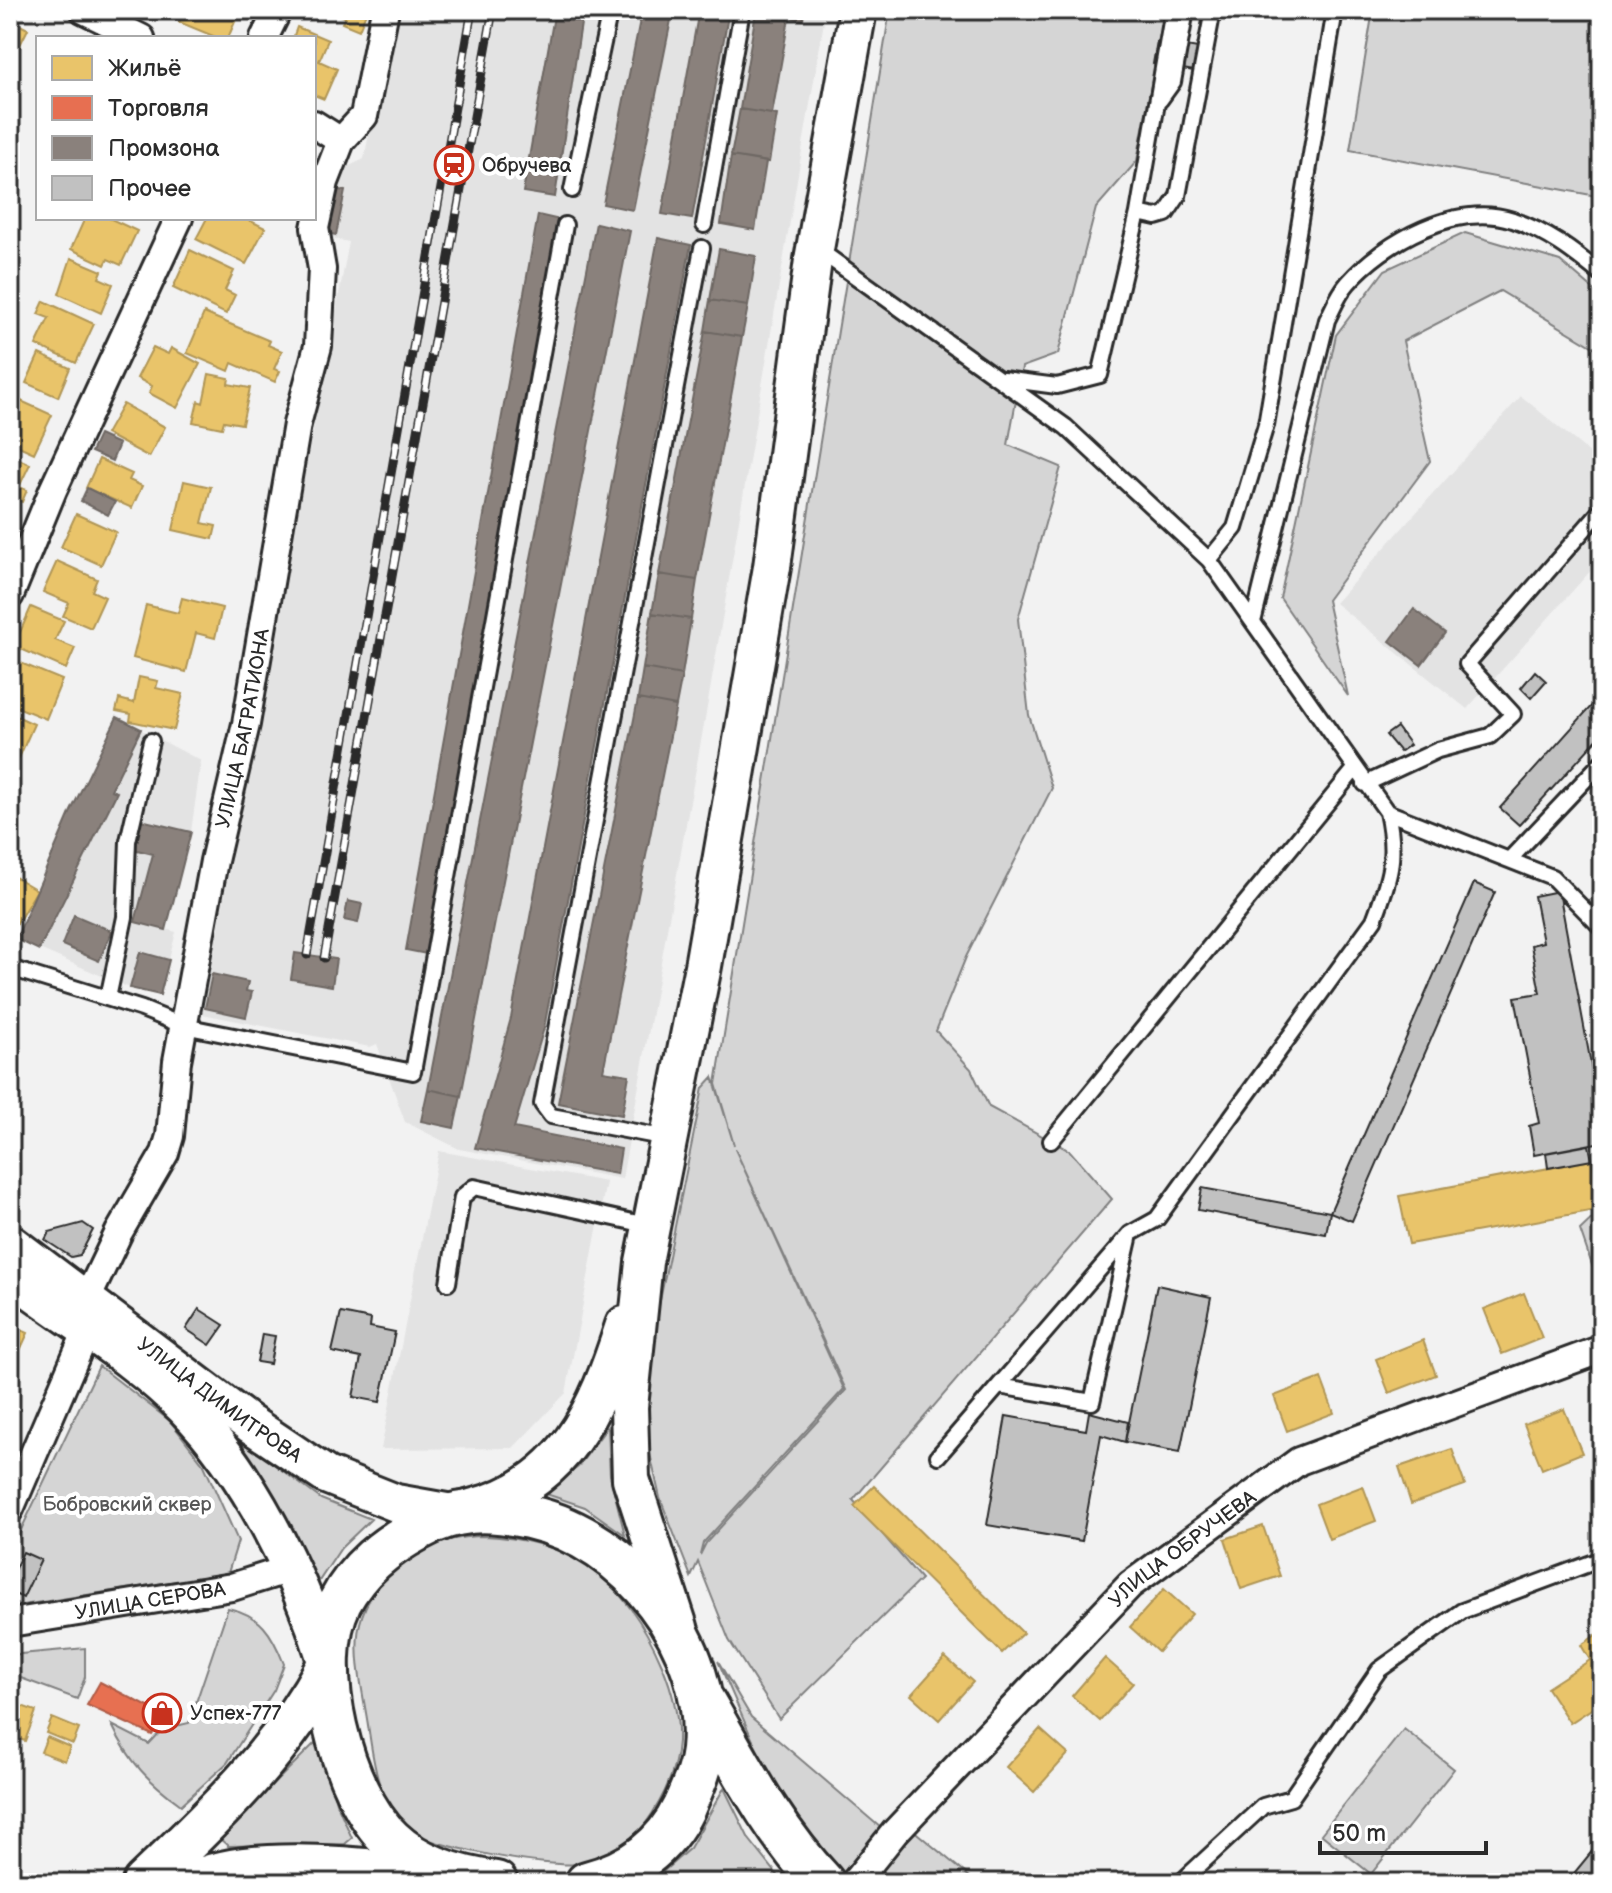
<svg xmlns="http://www.w3.org/2000/svg" width="1612" height="1893" viewBox="0 0 1612 1893" font-family="'Balsamiq Sans',sans-serif">
  <rect width="100%" height="100%" fill="#f2f2f2"/>
  <filter id="ink" filterUnits="userSpaceOnUse"><feTurbulence type="fractalNoise" baseFrequency=".0125" numOctaves="2"/><feDisplacementMap in="SourceGraphic" scale="16" xChannelSelector="R" yChannelSelector="G"/><feConvolveMatrix kernelMatrix="1 2 1 2 8 2 1 2 1" color-interpolation-filters="sRGB"/></filter>
  <g filter="url(#ink)">
    <path fill="#e3e3e3" d="M394,10H826L708,702L622,1179L459,1149L405,1122L377,1044L370,1047L202,1014L349,242L310,234L320,180L364,159Z
      M1521,396L1602,463V558L1467,709L1335,603Z
      M117,717L201,761L191,832L166,929L176,932L160,995L130,988L16,939L71,811Z
      M439,1151L606,1182L566,1393L513,1448L381,1449Z"/>
    <path fill="#d5d5d5" stroke="#808080" stroke-width="2" fill-rule="evenodd" d="M890,10H1165L1137,161L1096,208L1058,354L1022,367L1008,445L1061,467L1018,619L1029,715L1052,788L966,957L936,1031L971,1069L989,1107L1070,1151L1112,1199L853,1500L921,1579L779,1719L729,1640L698,1562L691,1577L660,1498L644,1427L651,1345L703,1088L713,1077L734,1145L716,1084ZM735,1149L846,1390L706,1543L700,1555L703,1543L844,1389Z
      M1373,10H1602V197L1350,150Z
      M1465,233L1560,261L1602,297V352L1500,291L1403,341L1430,461L1327,600L1348,696L1280,598L1336,335L1385,270Z
      M1602,1209V1294L1580,1230Z
      M99,1366L170,1421L204,1465L238,1541L228,1573L10,1607V1553Z
      M608,1426L610,1475L625,1535L585,1507L543,1493L578,1467Z
      M229,1431L321,1499L371,1519L341,1548L315,1587L227,1436Z
      M477,1536C571,1537 626,1580 662,1665C685,1721 685,1763 652,1814C638,1837 607,1861 579,1864C552,1868 427,1847 408,1830C377,1802 374,1764 368,1725C358,1661 341,1617 395,1569C420,1547 445,1538 477,1536Z
      M228,1608C261,1615 272,1633 284,1664L274,1690L227,1763L181,1805C148,1781 130,1763 112,1725L149,1744L163,1729L189,1723Z
      M85,1648V1677L77,1699L10,1674V1655Z
      M718,1661L751,1717L888,1834L849,1879C782,1823 753,1739 718,1661Z
      M1404,1729L1454,1769L1371,1874L1321,1834Z
      M316,1742L322,1748L336,1802L352,1838L345,1844L228,1846L220,1839L231,1826Z
      M724,1788L749,1839L784,1883H689L657,1877L690,1848Z
      M912,1829L977,1883H865Z"/>
    <path fill="#e9c46a" stroke="#b09657" stroke-width="2" d="M184,10H240L228,38H218L179,22Z
      M326,10H367L359,30L342,23L345,17Z
      M10,20L28,29L13,59L10,57Z
      M297,27L328,40L319,61L337,69L324,99L314,95V38H293Z
      M85,218H109L137,231L121,265L108,259L105,265L71,249Z
      M207,218H245L265,228L246,264L196,239Z
      M190,250L234,271L225,290L235,295L226,314L173,288Z
      M71,258L102,271L99,278L113,284L101,313L59,294Z
      M44,301L94,324L76,363L36,345L49,318L38,314Z
      M204,313L270,341L268,345L282,351L274,369L280,371L275,382L232,363L229,371L187,353Z
      M153,347L168,354L171,348L200,364L177,408L149,393L152,386L137,378Z
      M39,354L70,368L58,397L26,383Z
      M209,374L229,378L228,384L250,388L242,424L224,421L222,428L193,422L198,401L203,403Z
      M10,396L52,415L34,453L10,442Z
      M123,404L165,427L149,457L106,434Z
      M10,455L30,464L19,487L27,490L22,502L10,497Z
      M99,459L132,474L129,480L142,486L132,508L86,488Z
      M184,481L211,487L202,523L216,526L213,539L173,530Z
      M76,514L116,532L101,565L61,547Z
      M57,561L97,579L92,591L105,597L91,628L63,616L69,603L43,592Z
      M182,598L222,608L215,638L196,633L186,672L133,658L146,605L178,613Z
      M31,607L64,621L55,640L75,648L66,669L14,646Z
      M11,659L62,680L46,719L10,704Z
      M139,677L158,681L156,688L183,694L174,730L130,721L131,714L116,711L119,699L134,703Z
      M10,713L34,724L19,758L10,754Z
      M10,874L37,890L16,925L10,921Z
      M1592,1160L1601,1209L1409,1244L1399,1196Z
      M1524,1293L1542,1338L1502,1354L1484,1309Z
      M10,1325L28,1333L10,1372Z
      M1423,1340L1436,1375L1389,1393L1376,1359Z
      M1321,1378L1334,1413L1287,1431L1274,1396Z
      M1564,1409L1582,1453L1542,1469L1524,1424Z
      M1452,1449L1465,1485L1411,1504L1399,1467Z
      M874,1486L1023,1633L1002,1653L854,1506Z
      M1363,1486L1376,1521L1329,1539L1316,1504Z
      M1263,1526L1280,1576L1241,1589L1225,1539Z
      M1164,1589L1192,1614L1158,1652L1130,1627Z
      M1602,1631V1702L1570,1723L1547,1688L1590,1660L1581,1645Z
      M945,1657L973,1682L939,1720L911,1695Z
      M1105,1658L1133,1683L1100,1721L1072,1696Z
      M10,1702L36,1711L25,1741L10,1736Z
      M52,1718L79,1729L73,1744L46,1733Z
      M1040,1729L1068,1754L1034,1792L1006,1767Z
      M47,1737L70,1747L65,1761L41,1752Z"/>
    <path fill="#e76f51" stroke="#af5b46" stroke-width="2" d="M100,1682L152,1709L165,1706L175,1708L178,1716L172,1723H160L152,1735L87,1705Z"/>
    <path fill="#8a817c" stroke="#6e6764" stroke-width="2" d="M555,10H583L555,197L523,192Z
      M642,10H673L633,210L603,204Z
      M699,10H729L692,219L662,214Z
      M757,10H804L803,20Z
      M756,12L789,18L772,114L740,109Z
      M740,109L777,115L769,162L731,156Z
      M731,156L766,162L755,230L721,224Z
      M329,188L345,191L336,235L319,231Z
      M538,215L560,220L427,954L406,950Z
      M596,223L630,231L461,1096L428,1089Z
      M658,238L691,245L544,1028L514,1128L621,1149L617,1174L475,1148L511,1018Z
      M719,249L756,256L748,306L710,300Z
      M710,300L748,306L742,337L705,331Z
      M705,331L742,337L697,580L659,574Z
      M99,435L119,444L112,461L91,452Z
      M87,488L115,502L108,515L81,501Z
      M659,574L697,580L691,619L652,613Z
      M1414,609L1445,633L1421,665L1390,641Z
      M652,613L691,619L682,675L643,668Z
      M643,668L682,675L676,706L638,699Z
      M638,699L676,706L603,1071L629,1075L622,1115L558,1103Z
      M117,717L141,729L111,790L117,792L39,950L16,939L71,811Z
      M141,820L191,832L166,930L135,922L153,854L133,849Z
      M348,901L362,904L358,923L344,920Z
      M74,915L112,931L99,961L62,945Z
      M140,952L169,960L160,995L130,988Z
      M295,953L336,959L332,986L291,979Z
      M212,974L248,982L246,991L252,992L246,1017L205,1008Z
      M428,1089L461,1096L454,1128L421,1121Z"/>
    <path fill="#c1c1c1" stroke="#2b2b2b" stroke-width="2" d="M1157,41L1204,49L1200,72L1153,64Z
      M1535,671L1546,681L1531,698L1521,688Z
      M1602,694V734L1519,825L1500,808Z
      M1397,727L1410,745L1400,752L1386,735Z
      M1474,883L1495,892L1352,1221L1330,1212Z
      M1559,891L1602,1124V1142L1534,1155L1529,1126L1539,1123L1515,997L1540,993L1531,945L1543,942L1534,896Z
      M1589,1145L1592,1160L1548,1168L1546,1153Z
      M1202,1188L1330,1212L1326,1234L1198,1210Z
      M83,1223L93,1230L80,1255L71,1257L45,1240L49,1232Z
      M1157,1285L1211,1297L1180,1452L1125,1442Z
      M199,1309L224,1325L210,1345L186,1329Z
      M341,1313L371,1319L370,1327L395,1332L380,1402L353,1397L361,1358L332,1352Z
      M262,1334L275,1336L270,1364L257,1362Z
      M1089,1412L1128,1422L1125,1442L1101,1435L1082,1541L987,1525L1006,1416L1086,1430Z
      M23,1552L41,1560L23,1598L10,1592V1578Z
      M1602,1839V1883H1566Z"/>
    <g fill="none" stroke-linecap="round" stroke-linejoin="round">
      <g stroke="#2b2b2b" stroke-width="20">
        <path id="lane" d="M1160,100L1173,82L1186,10
          M572,190L610,10
          M1138,213L1173,10
          M704,225L742,10
          M816,248L1066,427L1209,560L1387,812C1397,857 1390,878 1374,920L1157,1219L1130,1234L938,1456
          M1003,379L1057,386L1100,375L1138,213L1156,217L1166,214L1178,196L1213,10
          M1209,560L1235,528L1266,425L1335,10
          M1254,618L1327,320C1333,308 1339,293 1348,283C1385,241 1456,202 1513,220C1548,232 1574,252 1602,275
          M1365,784L1438,750L1490,736L1513,714L1467,664L1602,509
          M1387,812L1552,877L1602,928
          M1509,860L1602,762
          M10,968L142,1009L184,1026L413,1072L565,225
          M108,998L125,917L128,841L151,741
          M667,1138L551,1116L542,1104L702,248
          M1051,1141L1355,769
          M448,1283L462,1197L474,1187L651,1226
          M999,1386L1092,1402L1129,1239
          M1180,1883L1263,1806L1291,1798L1379,1670L1462,1611L1602,1559"/>
      </g>
      <g stroke="#2b2b2b" stroke-width="32">
        <g id="street">
          <path d="M84,10L141,38"/>
          <path d="M264,38L278,10"/>
          <path d="M314,124L341,141"/>
          <path d="M10,595L53,490L179,218"/>
          <path id="s1" d="M87,1299L119,1232L165,1153L170,1136L177,1061L214,861L246,724L297,424L318,346L322,269L315,228L325,182L341,141L364,116L385,10"/>
          <path d="M10,1509L88,1328"/>
          <path id="s2" d="M10,1623L232,1587L289,1569"/>
          <path id="s3" d="M854,1883L895,1832L1130,1585L1299,1461L1602,1349"/>
        </g>
      </g>
      <g stroke="#2b2b2b" stroke-width="42">
        <g id="secondary">
          <path id="s4" d="M10,1243L250,1424L326,1475L396,1503L452,1513"/>
          <path d="M10,1274C67,1319 133,1355 184,1407C248,1471 299,1574 326,1660"/>
          <path d="M471,1508C565,1485 597,1410 624,1325"/>
          <path d="M679,1627L631,1479L629,1407L644,1262L703,966L772,567L813,260L858,10"/>
        </g>
      </g>
      <g stroke="#2b2b2b" stroke-width="48">
        <path id="primary" d="M703,1701C740,1765 772,1829 823,1883
          M144,1883C214,1816 281,1753 327,1668
          M193,1883C254,1853 373,1871 441,1877
          M496,1883C459,1878 418,1866 391,1840C341,1793 309,1664 340,1602C358,1568 385,1547 418,1529C455,1508 487,1508 529,1517C629,1539 713,1645 703,1750C701,1771 692,1788 684,1807C665,1847 630,1872 587,1883"/>
      </g>
      <use href="#lane" stroke="#fff" stroke-width="14"/>
      <use href="#street" stroke="#fff" stroke-width="26"/>
      <use href="#secondary" stroke="#fff" stroke-width="36"/>
      <use href="#primary" stroke="#fff" stroke-width="42"/>
      <g stroke="#2b2b2b" stroke-width="9">
        <path id="rail" d="M307,955L472,10
          M324,958L493,10"/>
      </g>
      <use href="#rail" stroke="#fff" stroke-width="6" stroke-dasharray="18" stroke-linecap="butt"/>
    </g>
  </g>
  <defs>
    <g id="station-ring" transform="scale(2)"><circle r="9.5" fill="#fff" stroke="#c8321e" stroke-width="1.5"/><path d="M-3-6H3Q5-6 5-4V2Q5 4 3 4L4.5 6H3L1.5 4h-3L-3 6H-4.5L-3 4Q-5 4-5 2V-4Q-5-6-3-6ZM-3.5-4v3h7v-3ZM-3.5 1v1.5H-2V1ZM2 1v1.5H3.5V1Z" fill="#c8321e"/></g>
    <g id="shop-ring" transform="scale(2)"><circle r="9.5" fill="#fff" stroke="#c8321e" stroke-width="1.5"/><path d="M-5-2.5h2.3a2.7 3.5 0 0 1 5.4 0H5L5.5 6h-11ZM-1.5-2.5h3a1.5 2.3 0 0 0-3 0Z" fill="#c8321e"/></g>
  </defs>
  <g fill-rule="evenodd">
    <use href="#station-ring" x="454" y="165"/>
    <use href="#shop-ring" x="162" y="1713"/>
  </g>
  <g text-anchor="middle" stroke-width="8" stroke-linejoin="round" paint-order="stroke">
    <g font-size="20" fill="#2b2b2b" stroke="#fff" text-anchor="start">
      <text x="482" y="172">Обручева</text>
      <text x="190" y="1720">Успех-777</text>
    </g>
    <g font-size="20" fill="#2b2b2b" stroke="#fff">
      <text dy="7" stroke="none"><textPath href="#s1" startOffset="598">УЛИЦА БАГРАТИОНА</textPath></text>
      <text dy="7" stroke="none"><textPath href="#s4" startOffset="262">УЛИЦА ДИМИТРОВА</textPath></text>
      <text dy="7" stroke="none"><textPath href="#s3" startOffset="470">УЛИЦА ОБРУЧЕВА</textPath></text>
      <text dy="7" stroke="none"><textPath href="#s2" startOffset="142">УЛИЦА СЕРОВА</textPath></text>
    </g>
    <g font-size="20" fill="#565656" stroke="#fff">
      <text x="127" y="1511">Бобровский сквер</text>
    </g>
  </g>
  <rect width="1612" height="1893" fill="none" stroke="#fff" stroke-width="40"/>
  <rect x="20" y="20" width="1572" height="1853" fill="none" stroke="#2b2b2b" stroke-width="3" filter="url(#ink)"/>
  <rect x="36" y="36" width="280" height="184" fill="#ffffff" stroke="#aaaaaa" stroke-width="2"/>
  <rect x="52" y="56" width="40" height="24" fill="#e9c46a" stroke="#aaaaaa" stroke-width="2"/>
  <text x="108" y="76" font-size="24" fill="#2b2b2b">Жильё</text>
  <rect x="52" y="96" width="40" height="24" fill="#e76f51" stroke="#aaaaaa" stroke-width="2"/>
  <text x="108" y="116" font-size="24" fill="#2b2b2b">Торговля</text>
  <rect x="52" y="136" width="40" height="24" fill="#8a817c" stroke="#aaaaaa" stroke-width="2"/>
  <text x="108" y="156" font-size="24" fill="#2b2b2b">Промзона</text>
  <rect x="52" y="176" width="40" height="24" fill="#c1c1c1" stroke="#aaaaaa" stroke-width="2"/>
  <text x="108" y="196" font-size="24" fill="#2b2b2b">Прочее</text>
  <path d="M1320 1841v12h166v-12" fill="none" stroke="#2b2b2b" stroke-width="4"/>
  <text x="1332" y="1841" font-size="24" fill="#2b2b2b" stroke="#ffffff" stroke-width="6" paint-order="stroke">50 m</text>
</svg>
